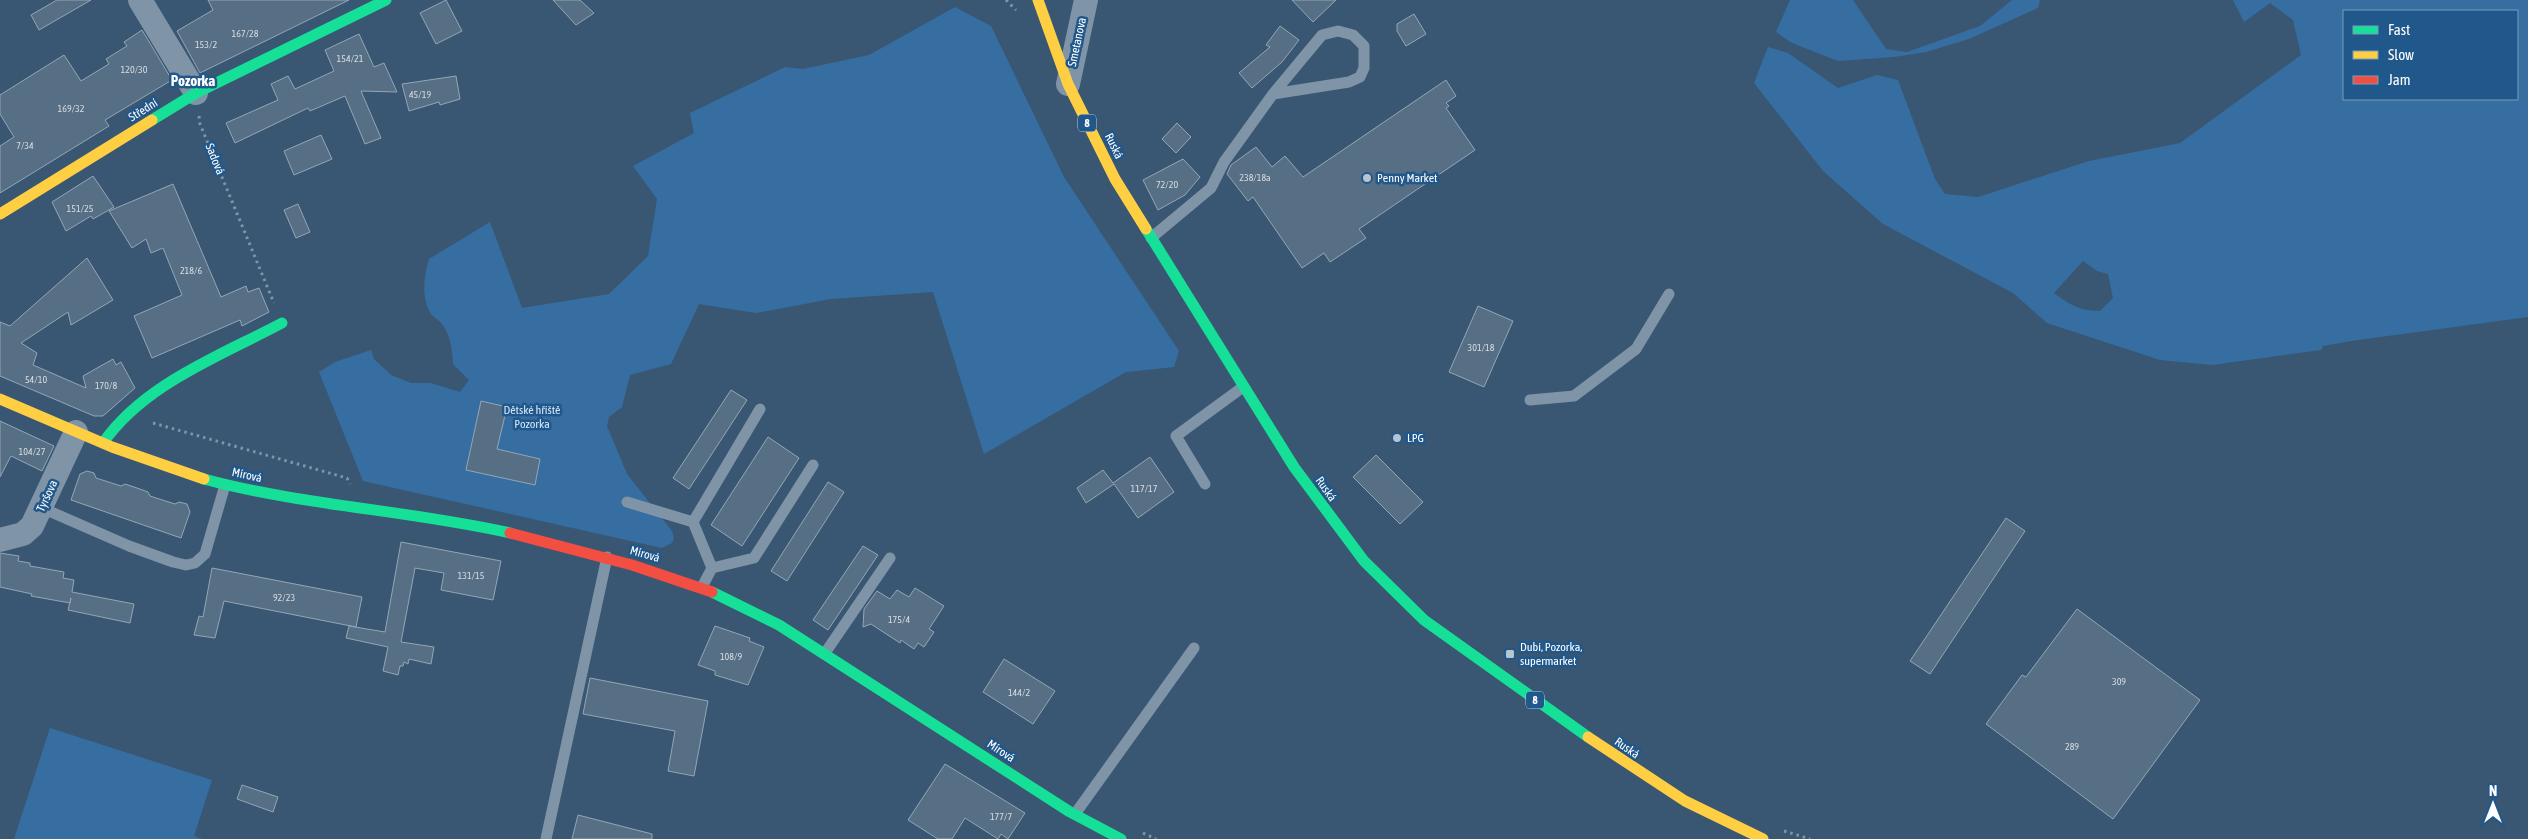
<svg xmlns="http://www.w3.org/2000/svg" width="2528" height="839" viewBox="0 0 2528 839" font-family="'Asap Condensed',sans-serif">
  <rect width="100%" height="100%" fill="#395773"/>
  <path fill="#366ea1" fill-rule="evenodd" d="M1790,0H1853L1886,49L1907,52L1980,26L2012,0H2040L2038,8L1969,39L1926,52L1894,57L1838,61L1792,43L1776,32Z
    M2233,0H2528V317L2351,341L2323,346L2321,350L2212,365L2160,360L2047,323L2013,293L1883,224L1823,171L1754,83L1768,47L1788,53L1838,88L1877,75L1898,80L1935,179L1945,194L1978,197L2089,161L2180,143L2301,55L2293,20L2270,3L2244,22ZM2344,11H2517V99H2344ZM2083,261L2097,271L2108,274L2113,298L2100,311C2080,311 2070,305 2054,293Z
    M955,7L991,26L1064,177L1179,351L1174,367L1126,372L984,454L933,292L831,299L756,313L699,304L671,364L630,375L622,407L609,417L607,426L627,474L672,531L674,538L672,543L662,548L363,481L319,372L335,362L371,350L374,359L391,375L411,383H431L460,392L469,380L453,364C452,349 451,335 441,323C438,319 432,317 430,312C421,296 424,275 429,259L490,222L522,308L609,294L648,256L657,199L633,166L694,133L690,113L785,67L803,69L869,55Z
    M50,728L212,780L194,836L203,839H14Z"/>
  <path fill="#576f85" stroke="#94a6b6" d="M57,0H91L39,30L31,15Z
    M208,0H349L200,73L177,31L213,10Z
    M446,0L462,31L436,44L420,13Z
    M553,0H580L594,13L576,25Z
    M1292,0H1336L1313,22Z
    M1414,14L1426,34L1406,46L1397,31V24Z
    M1280,26L1299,40L1282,62L1252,88L1239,73L1270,47L1266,45Z
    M142,30L172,80L105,120L109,126L0,193V146L14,137L0,114V95L64,55L81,81L109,64L106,59L127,46L124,42Z
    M359,34L374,67L384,63L397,92L361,91L381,138L365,144L345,96L310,111L308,108L235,143L226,123L278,100L271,84L288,76L295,89L334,71L325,50Z
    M456,76L460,99L440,105L439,102L409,111L402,84Z
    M1446,80L1456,96L1446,103L1449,106L1446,108L1475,150L1359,229L1366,238L1330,262L1324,253L1302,268L1253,197L1248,201L1227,174L1231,165L1256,147L1272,167L1285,156L1303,177Z
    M1177,123L1191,137L1176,153L1162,139Z
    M321,135L332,159L294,175L284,151Z
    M1183,159L1200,177L1185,195L1158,210L1143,180Z
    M93,176L114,207L93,219L91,216L66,231L52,202Z
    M173,184L221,297L246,286L248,292L259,288L269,312L242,326L240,320L152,358L134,316L182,295L163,248L151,253L146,239L132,248L109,211Z
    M298,204L310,232L296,238L284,210Z
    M87,258L113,300L71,325L68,312L21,343L37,353L33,365L86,388L83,376L113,359L116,365L121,362L135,388L103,416H94L0,376V322L10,326Z
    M1478,306L1513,321L1484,387L1449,372Z
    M731,390L747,400L689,489L673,478Z
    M481,401L507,407L497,449L540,459L535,485L466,470Z
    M0,421L54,446L42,471L11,456L0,477Z
    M768,437L799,458L742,546L711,525Z
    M1376,455L1423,502L1400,524L1353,477Z
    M1150,457L1174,492L1138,518L1114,484L1086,503L1077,488L1103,470L1113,483Z
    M87,471L94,473L96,478L121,486L125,484L137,488L148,492L150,496L175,504L179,502L187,504L190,512L181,538L71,500L80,474Z
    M828,482L844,492L787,581L771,571Z
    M2006,518L2025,531L1930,674L1910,661Z
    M401,542L501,561L493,600L441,590L444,573L415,568L401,642L434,647L431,664L409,659L408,664L404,662L403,666H400L398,675L383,671L388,647L346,638L349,626L385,632Z
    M863,546L878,555L828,630L813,620Z
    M0,553L19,556L18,561L30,563V566L64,572L63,578L74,580L72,592L134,604L130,623L68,610L71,598L70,603L31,596L32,594L0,587Z
    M212,568L362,597L356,627L224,601L215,638L194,635L199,616L203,617Z
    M915,588L944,606L929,629L934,632L924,647L918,643L914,649L901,640L900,643L871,624L863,627L864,609L877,591L890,599L897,590L909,597Z
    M2077,609L2200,700L2113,819L1986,724L2022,675L2026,677Z
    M715,626L750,638L749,641L764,647L748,685L715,675V671L698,665Z
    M1004,659L1055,691L1033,724L983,692Z
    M590,678L708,701L694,776L668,771L675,731L583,714Z
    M945,764L1025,813L1008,839L1001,834L998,839L965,818L952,839H938L908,820Z
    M242,785L278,797L273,812L237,799Z
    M578,815L652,834V839H572Z"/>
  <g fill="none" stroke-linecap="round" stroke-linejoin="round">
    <path stroke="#8094a7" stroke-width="3" stroke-dasharray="2.5 4" stroke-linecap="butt" d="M1006,0L1016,10
      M199,116L200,124L274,303
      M153,423L347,478L350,484
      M1784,831L1810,839
      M1143,833L1156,839"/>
    <path stroke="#8094a7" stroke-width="11" d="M1151,238L1211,188L1224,162L1273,94L1322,35L1338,31L1353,35L1364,46V68L1360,77L1349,82L1273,94
      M1530,400L1574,396L1636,349L1669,294
      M1205,484L1176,436L1243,387
      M627,502L693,522
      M42,508L129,546L173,562L186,565L195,563L205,554L225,485
      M712,568L754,558L813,465
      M702,587L712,568L693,522L760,409
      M825,653L890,558
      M1075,814L1194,648
      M546,839L607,557"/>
    <path stroke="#8094a7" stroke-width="24" d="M140,0L196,93
      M1068,84L1086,0
      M0,540L23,534L32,526L76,432"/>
    <path stroke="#16e098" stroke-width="11" d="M152,120L196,93L386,0
      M1146,229L1294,467L1364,561L1424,620L1588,737
      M103,443C144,384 220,356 282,323
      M204,479C304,506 408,510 510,533
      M712,592L779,625L1070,812L1121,839"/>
    <path stroke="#ffcf43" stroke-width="11" d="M1038,0L1068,84L1115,179L1146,229
      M0,214L152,120
      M0,399L112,447L204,479
      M1588,737L1685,801L1763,839"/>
    <path stroke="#f24e42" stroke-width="11" d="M510,533L632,565L712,592"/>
  </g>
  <g fill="#bac4ce" stroke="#21588b" stroke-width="2">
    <circle cx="1367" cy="178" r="5"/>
    <circle cx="1397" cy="438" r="5"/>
    <rect x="1505" y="649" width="10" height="10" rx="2.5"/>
  </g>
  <g text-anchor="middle" stroke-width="5" stroke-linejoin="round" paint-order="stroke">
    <g font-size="10" fill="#d5dbe0">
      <text x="245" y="37">167/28</text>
      <text x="206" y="48">153/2</text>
      <text x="350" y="62">154/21</text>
      <text x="134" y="73">120/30</text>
      <text x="420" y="98">45/19</text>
      <text x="71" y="112">169/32</text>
      <text x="25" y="149">7/34</text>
      <text x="1255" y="181">238/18a</text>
      <text x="1167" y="188">72/20</text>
      <text x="80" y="212">151/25</text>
      <text x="191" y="274">218/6</text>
      <text x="1481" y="351">301/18</text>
      <text x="36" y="383">54/10</text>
      <text x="106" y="389">170/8</text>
      <text x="32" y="455">104/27</text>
      <text x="1144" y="492">117/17</text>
      <text x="471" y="579">131/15</text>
      <text x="284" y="601">92/23</text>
      <text x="899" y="623">175/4</text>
      <text x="731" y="660">108/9</text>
      <text x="2119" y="685">309</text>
      <text x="1019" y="696">144/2</text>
      <text x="2072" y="750">289</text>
      <text x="1001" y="820">177/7</text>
    </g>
    <g fill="#21588b" stroke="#bccddc" stroke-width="1">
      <rect x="1078" y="114.5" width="18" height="17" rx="4"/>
      <rect x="1526" y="691.5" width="18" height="17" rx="4"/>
    </g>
    <g font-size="11" font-weight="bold" fill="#fff">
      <text x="1087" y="127">8</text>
      <text x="1535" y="704">8</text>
    </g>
    <g font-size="12" fill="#fff" stroke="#21588b">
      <text transform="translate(1077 42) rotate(-78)" y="4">Smetanova</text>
      <text transform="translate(143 110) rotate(-32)" y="4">Střední</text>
      <text transform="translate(1114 146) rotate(64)" y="4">Ruská</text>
      <text transform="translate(215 159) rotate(68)" y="4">Sadová</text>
      <text transform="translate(247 475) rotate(12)" y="4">Mírová</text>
      <text transform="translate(1326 489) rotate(55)" y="4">Ruská</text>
      <text transform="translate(47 496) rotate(-65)" y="4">Tyršova</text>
      <text transform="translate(645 554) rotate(16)" y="4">Mírová</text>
      <text transform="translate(1627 748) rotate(35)" y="4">Ruská</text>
      <text transform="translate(1001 751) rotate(33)" y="4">Mírová</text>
    </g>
    <g font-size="12" fill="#fff" stroke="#21588b" text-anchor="start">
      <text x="1377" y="182">Penny Market</text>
      <text x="1407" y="442">LPG</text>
      <text x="1520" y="651">Dubí, Pozorka,<tspan x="1520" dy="14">supermarket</tspan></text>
    </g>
    <g font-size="12" fill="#d3e7f8" stroke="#21588b">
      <text x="532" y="414">Dětské hřiště<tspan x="532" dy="14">Pozorka</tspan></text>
    </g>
    <g font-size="15" font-weight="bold" fill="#fff" stroke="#21588b">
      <text x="193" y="86">Pozorka</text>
    </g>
  </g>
  <rect x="2343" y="10" width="175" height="90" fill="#21588b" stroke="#7a9bb9"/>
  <rect x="2353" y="26" width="25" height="8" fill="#16e098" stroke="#7a9bb9"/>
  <text x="2388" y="35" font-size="15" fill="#ffffff">Fast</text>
  <rect x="2353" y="51" width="25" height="8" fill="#ffcf43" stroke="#7a9bb9"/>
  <text x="2388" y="60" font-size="15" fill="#ffffff">Slow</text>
  <rect x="2353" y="76" width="25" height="8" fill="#f24e42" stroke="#7a9bb9"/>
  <text x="2388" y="85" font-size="15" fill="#ffffff">Jam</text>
  <g transform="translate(2493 804)" stroke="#21588b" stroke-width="4" paint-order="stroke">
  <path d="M0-4L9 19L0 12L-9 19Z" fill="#ffffff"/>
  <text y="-8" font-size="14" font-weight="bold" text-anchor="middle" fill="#ffffff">N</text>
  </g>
</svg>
